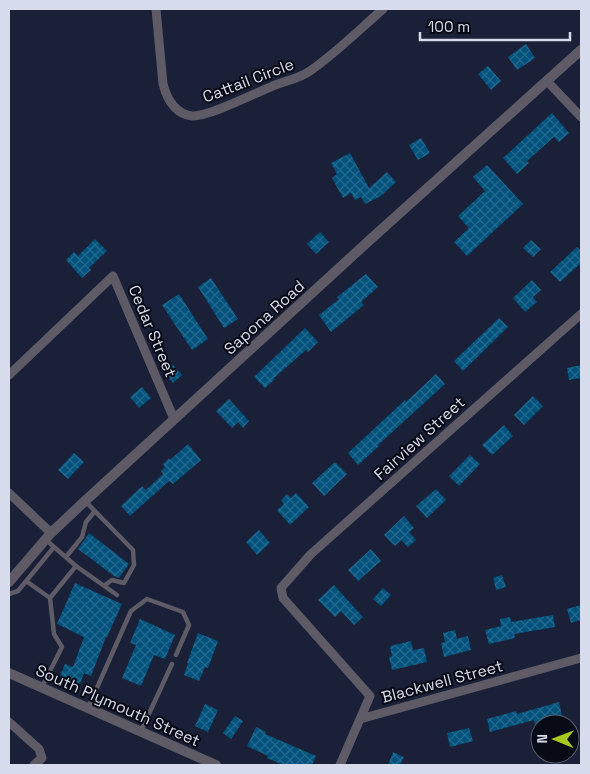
<svg xmlns="http://www.w3.org/2000/svg" width="590" height="774" viewBox="0 0 590 774" font-family="'Space Grotesk',sans-serif">
  <defs>
    <pattern id="building-cross-hatch" width="8" height="8" patternUnits="userSpaceOnUse" patternTransform="scale(1.25)"><rect width="8" height="8" fill="#00517b"/><path d="M0 0l8 8M0 8l8-8" fill="none" stroke="#24698e"/></pattern>
  </defs>
  <rect width="100%" height="100%" fill="#192037"/>
  <path fill="url(#building-cross-hatch)" d="M526,44L535,58L517,70L508,57Z
    M488,66L501,81L491,90L478,74Z
    M552,113L569,133L559,142L554,137L527,161L529,163L517,174L503,158Z
    M421,138L430,153L418,160L409,145Z
    M350,153L369,188L387,172L396,182L381,196L365,204L361,197L355,200L351,193L343,198L332,178L337,174L331,163Z
    M487,165L523,204L467,256L454,242L469,228L458,216L485,191L473,177Z
    M320,232L329,242L316,254L307,244Z
    M95,239L107,251L89,268L91,270L82,278L66,260L74,252L78,256Z
    M531,240L541,249L533,257L523,248Z
    M577,247L581,251V263L560,282L550,272Z
    M366,274L378,287L361,302L364,305L331,332L319,315L339,299L337,297Z
    M211,278L238,319L224,328L198,287Z
    M532,280L541,290L533,297L537,302L525,312L513,298Z
    M179,294L208,339L192,350L162,305Z
    M499,318L508,327L463,371L454,361Z
    M305,328L318,342L308,352L306,350L274,378L275,379L265,388L254,377Z
    M171,363L182,375L173,383L163,370Z
    M581,365V378L569,380L567,368Z
    M436,374L445,384L378,445L379,446L358,465L348,453L405,400L406,402Z
    M142,387L151,398L139,408L130,397Z
    M533,396L543,406L524,425L514,415Z
    M229,399L249,421L243,428L238,422L232,428L216,411Z
    M504,425L513,436L492,455L482,445Z
    M188,444L201,460L173,484L169,481L130,516L121,506L142,486L146,490L163,474L161,471L165,467L163,464L169,458L170,460Z
    M74,453L84,462L68,479L58,470Z
    M470,455L480,464L459,486L449,476Z
    M335,462L347,474L324,496L312,483Z
    M436,489L446,500L427,518L416,506Z
    M296,493L309,507L290,525L277,510L284,504L281,500L287,494L291,498Z
    M404,516L414,528L409,532L416,540L408,547L401,540L395,546L384,535Z
    M259,530L270,543L257,555L246,542Z
    M89,533L129,564L119,578L114,576L78,549Z
    M371,549L381,561L358,581L348,570Z
    M502,575L506,587L496,590L493,578Z
    M75,583L122,604L107,637H106L91,676L84,673L80,684L60,676L65,664L73,667L84,637L57,624Z
    M334,585L363,617L354,625L341,611L335,617L318,600Z
    M383,588L391,595L381,606L373,599Z
    M581,605V620L571,623L567,609Z
    M553,615L555,627L514,634L515,638L489,644L485,630L501,626L500,619L510,617L511,622Z
    M140,619L175,635L165,659L154,655L141,686L122,678L136,645L130,643Z
    M455,630L457,639L468,636L471,650L444,657L441,643L445,642L443,633Z
    M198,633L218,641L208,668L205,667L199,681L184,675L188,663H187Z
    M411,641L413,650L424,648L427,662L392,670L389,657L392,656L390,646Z
    M559,702L562,716L535,724L534,720L490,732L487,719L516,711L517,714Z
    M205,704L218,710L208,732L195,726Z
    M235,716L243,721L231,739L223,733Z
    M256,727L266,732L265,734L316,756L312,765H283L267,758L268,756L247,746Z
    M469,728L473,741L450,747L447,733Z
    M393,752L404,757L400,765H388Z"/>
  <g fill="none" stroke-linecap="round" stroke-linejoin="round">
    <path stroke="#5e5a66" stroke-width="4.5" d="M85,501L133,550L134,565L124,583L112,580L105,585
      M66,557L82,537L86,522L95,511
      M76,566L117,595
      M26,581L50,598
      M9,594L18,591L54,547
      M42,687L62,647L54,634L50,598L76,566L46,540
      M88,708L131,611L147,599L183,612L189,625L176,655
      M141,731L172,664"/>
    <path stroke="#5e5a66" stroke-width="9" d="M156,9L163,84C167,99 175,114 192,116C209,117 259,91 278,84C289,80 300,78 310,71C336,53 359,30 383,9
      M547,81L581,117
      M9,375L113,276L174,419
      M9,493L51,533
      M360,719L370,696L283,598L281,588L311,554L581,314
      M9,722L39,749L42,758L34,765
      M340,765L360,719L581,658"/>
    <path stroke="#5e5a66" stroke-width="10" d="M9,582L51,533L85,501L372,238L581,50
      M9,673L216,765"/>
  </g>
  <g text-anchor="middle" stroke-width="4" stroke-linejoin="round" paint-order="stroke">
    <g font-size="16" fill="#d7dcec" stroke="#080b15">
      <text transform="translate(248 80) rotate(-21)" y="6">Cattail Circle</text>
      <text transform="translate(264 317) rotate(-42)" y="6">Sapona Road</text>
      <text transform="translate(153 331) rotate(67)" y="6">Cedar Street</text>
      <text transform="translate(419 438) rotate(-42)" y="6">Fairview Street</text>
      <text transform="translate(442 681) rotate(-15)" y="6">Blackwell Street</text>
      <text transform="translate(118 705) rotate(24)" y="6">South Plymouth Street</text>
    </g>
  </g>
  <rect width="590" height="774" fill="none" stroke="#d7dcec" stroke-width="20"/>
  <g transform="translate(555 739) rotate(271)"><circle r="24" fill="#080b15" stroke="#5b5f6b"/>
  <path d="M0-4L9 19L0 12L-9 19Z" fill="#a6c820"/>
  <text y="-8" font-size="14" font-weight="bold" text-anchor="middle" fill="#d7dcec">N</text>
  </g>
  <path d="M420 32v8h150v-8" fill="none" stroke="#d7dcec" stroke-width="2.5"/>
  <text x="428" y="32" font-size="15" fill="#d7dcec" stroke="#080b15" stroke-width="4" paint-order="stroke">100 m</text>
</svg>
